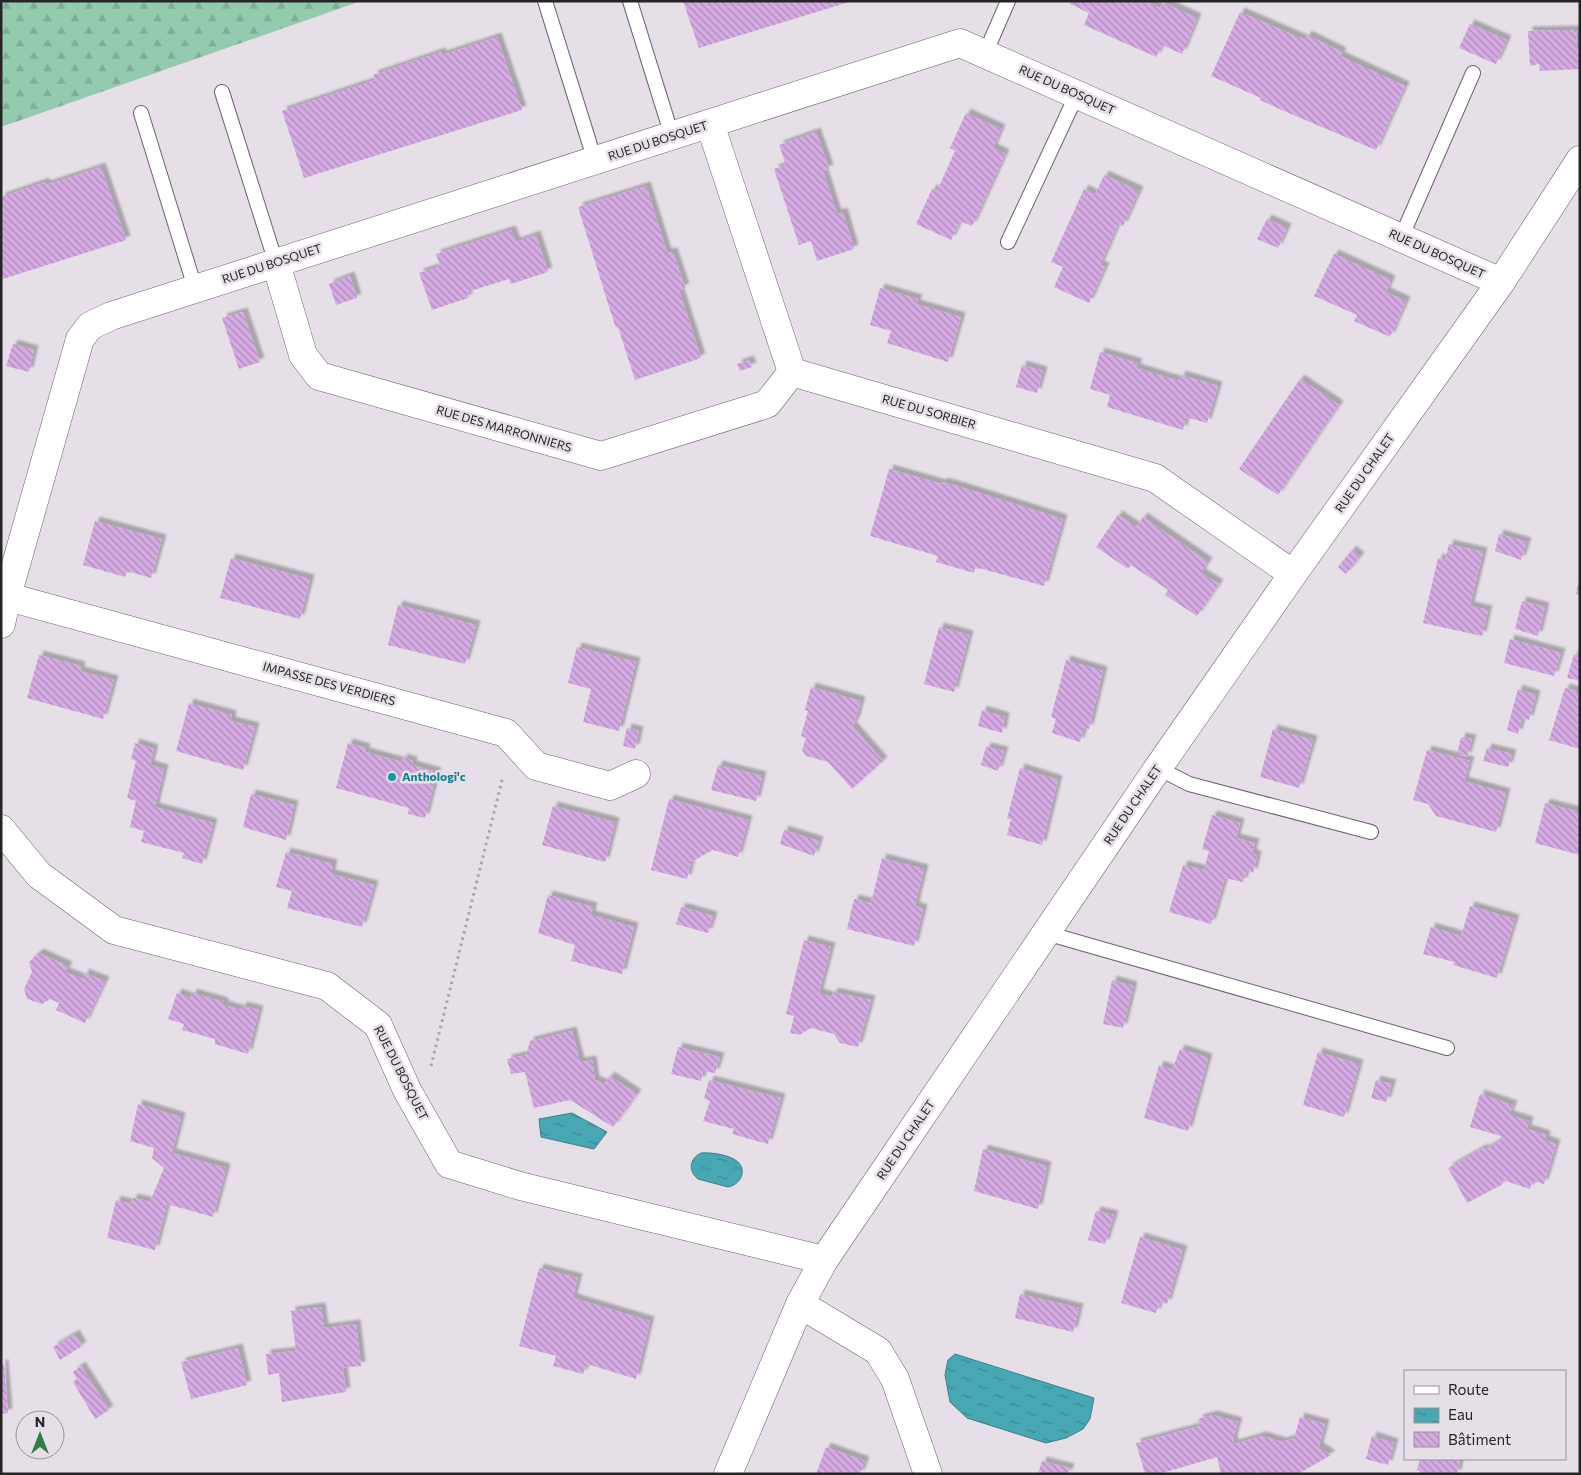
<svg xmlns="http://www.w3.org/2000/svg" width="1581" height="1475" viewBox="0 0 1581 1475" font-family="Commissioner,sans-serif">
  <defs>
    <pattern id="forest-firs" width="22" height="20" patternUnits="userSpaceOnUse" patternTransform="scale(1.25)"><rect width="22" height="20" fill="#94caad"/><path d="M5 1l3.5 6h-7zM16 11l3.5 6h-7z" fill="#7fad95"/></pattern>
    <pattern id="water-ripples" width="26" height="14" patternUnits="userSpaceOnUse" patternTransform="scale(1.25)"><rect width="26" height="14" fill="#47a7b3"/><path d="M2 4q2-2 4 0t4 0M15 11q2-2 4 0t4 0" fill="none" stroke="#3b8892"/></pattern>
    <pattern id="building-back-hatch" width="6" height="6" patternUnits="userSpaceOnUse" patternTransform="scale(1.25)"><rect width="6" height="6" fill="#d6abe4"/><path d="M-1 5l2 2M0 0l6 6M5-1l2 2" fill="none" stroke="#ad8bb9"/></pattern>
    <filter id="shadow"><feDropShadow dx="4.5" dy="-4.5" stdDeviation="1" flood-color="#0004"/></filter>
  </defs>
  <rect width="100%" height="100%" fill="#e6dfe8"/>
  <path fill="url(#forest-firs)" d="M1,1H361L1,127Z"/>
  <path fill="url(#water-ripples)" stroke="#3d8089" d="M572,1113L607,1132L594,1149L541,1137L539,1119Z
    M701,1153C711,1152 732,1155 739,1163C747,1173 739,1185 728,1187L698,1179C688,1171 689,1159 701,1153Z
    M955,1354L1094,1398L1090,1419L1083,1429L1066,1438L1046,1443L967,1418L950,1402L945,1375L948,1360Z"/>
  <path fill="url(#building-back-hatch)" filter="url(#shadow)" d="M683,1H849V2L699,48Z
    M1071,1H1145L1160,8L1162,2L1197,18L1182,54L1162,45L1156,57L1084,25L1089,13L1070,4Z
    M1240,12L1305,40L1307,35L1342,52L1340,56L1405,86L1376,150L1277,108L1260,100L1261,98L1211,76Z
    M1470,24L1507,40L1496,64L1459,48Z
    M1576,30L1577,48H1580V69L1540,71L1539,64L1530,66L1528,31Z
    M497,37L522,110L304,178L282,111L375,80L373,75L426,57L441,52L442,55Z
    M966,113L1001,129L993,148L1005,154L972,226L960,221L951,240L916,224L932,189L937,191L955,151L950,148Z
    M816,132L829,169L823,171L837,214L843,212L854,249L817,261L811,241L799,245L774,169L786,165L779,145Z
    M101,167L126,240L3,279L1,278V197L45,182L46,185Z
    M1104,175L1139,191L1123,226L1118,224L1100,265L1105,267L1089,303L1054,287L1063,267L1051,262L1084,189L1095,195Z
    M646,186L667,253L673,252L685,288L679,290L701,358L635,380L618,327L616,328L610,310L578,207Z
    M1267,219L1287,228L1278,248L1257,239Z
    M511,230L516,242L536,235L548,272L511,284L509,279L467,292L468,298L432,310L419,273L440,266L436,254Z
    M1334,254L1391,280L1386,292L1406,301L1390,337L1354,321L1357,315L1314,296Z
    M350,276L357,298L336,305L329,284Z
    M880,288L918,299L916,304L961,317L948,362L887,343L891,331L870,325Z
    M243,312L260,362L239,369L222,318Z
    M13,344L34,350L29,372L6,366Z
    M1100,352L1138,363L1136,368L1179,381L1181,375L1218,386L1207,423L1186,417L1183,430L1107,407L1110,395L1090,389Z
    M749,360L752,367L740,371L737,364Z
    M1022,365L1043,371L1037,393L1016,387Z
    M1300,379L1339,405L1278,495L1239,469Z
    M889,469L942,484L943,482L961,487L1063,519L1044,586L975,567L974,573L936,562L938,556L870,536Z
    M1118,515L1136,527L1143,517L1208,562L1201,573L1219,584L1197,616L1165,595L1168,590L1131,565L1128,569L1096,547Z
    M95,521L162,539L151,578L127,571L125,577L83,565Z
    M1499,534L1527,542L1521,560L1495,551Z
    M1449,544L1483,552L1470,606L1488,610L1482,636L1423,623L1438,558L1445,560Z
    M1352,550L1360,557L1346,574L1338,567Z
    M231,558L310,579L300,619L220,598Z
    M1579,581H1580V595L1576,594Z
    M1522,601L1545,607L1538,636L1515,629Z
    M398,605L476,625L465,664L388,645Z
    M939,627L969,635L954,692L924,684Z
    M1510,639L1561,653L1554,676L1504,663Z
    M577,647L636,662L619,731L583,722L591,689L568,683Z
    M1574,654L1580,656V681L1567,678Z
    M39,655L81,666L80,671L114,680L103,719L27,698Z
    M1066,660L1103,671L1089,729L1084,727L1080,742L1052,733L1056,719L1051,717Z
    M811,687L861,701L855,722L852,726L883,761L852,789L828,762L806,756L802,750L806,738L801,736L808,711L805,710Z
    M1565,688L1580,692V749L1549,740Z
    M1518,689L1536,695L1529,720L1522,718L1518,734L1507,730Z
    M189,703L232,715L231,721L255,727L243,770L176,751Z
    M982,710L1005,717L1002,733L978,726Z
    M627,728L639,731L635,749L623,746Z
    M1273,729L1313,740L1299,788L1260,777Z
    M1461,737L1472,739L1467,757L1457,754Z
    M135,743L154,749L150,765L164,769L155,807L213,823L202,864L182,858L184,853L141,842L144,831L130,827L136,801L127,798L136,761L131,759Z
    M348,743L366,748L365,752L402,762L403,758L413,761L412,765L437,772L425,818L408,814L409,808L336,788Z
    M986,747L1004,751L998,771L981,765Z
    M1487,748L1512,754L1508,767L1483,761Z
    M1427,750L1470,761L1464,781L1506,793L1496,832L1436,816L1428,804L1413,800Z
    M718,765L762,776L756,801L711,790Z
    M1020,768L1058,780L1042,845L1007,835L1011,819H1007Z
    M251,794L294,805L286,840L243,827Z
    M669,799L748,820L738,857L713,850L691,862L687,879L651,870Z
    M1545,803L1580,812V855L1535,843Z
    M553,806L615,822L605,862L542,845Z
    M1212,815L1240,823L1236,838L1255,843L1252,853L1257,856L1253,873L1247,870L1243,882L1225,878L1211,924L1169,912L1183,865L1204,870L1209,851L1202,849Z
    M784,830L819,841L814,856L780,844Z
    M286,852L333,864L331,874L374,885L362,927L287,908L292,891L276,887Z
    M882,858L924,869L915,906L923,909L914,946L847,929L854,899L871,903Z
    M548,895L593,907L591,915L634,927L622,974L571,961L575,945L538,933Z
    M1470,906L1515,919L1497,978L1453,965L1454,962L1423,954L1431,927L1461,936Z
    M681,907L713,916L708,933L676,924Z
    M804,940L831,947L819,993L832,997L833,992L871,1000L858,1047L840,1043L834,1034L811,1028L799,1035L790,1033L794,1016L786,1014Z
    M39,953L68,966L65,972L83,979L84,973L105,981L85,1023L56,1010L59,1003L50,999L42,1004L27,999L24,989L32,972L29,962Z
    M1112,980L1133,986L1123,1028L1103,1024Z
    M177,993L191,998L192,993L224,1002V1005L241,1010L242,1006L259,1010L248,1054L215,1044V1039L182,1030L184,1024L168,1019Z
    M572,1031L580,1062L592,1060L595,1080L604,1084L610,1076L637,1094L613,1127L570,1100L534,1108L525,1072L511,1074L507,1059L526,1055L530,1041Z
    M678,1047L720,1057L715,1073L703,1071L701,1081L671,1074Z
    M1180,1049L1208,1058L1188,1131L1144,1118L1159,1065L1172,1070Z
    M1318,1052L1359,1064L1344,1117L1303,1105Z
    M709,1080L781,1098L768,1144L732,1134L734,1129L703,1121L710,1101L704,1098Z
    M1376,1080L1392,1084L1386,1102L1371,1098Z
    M1480,1094L1513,1105L1509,1115L1529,1121L1527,1129L1546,1135L1545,1140L1556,1144L1544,1184L1532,1181L1530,1189L1500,1179L1503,1184L1467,1203L1448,1168L1483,1148L1484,1150L1500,1141L1501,1136L1470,1127Z
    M138,1104L181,1117L172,1153L226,1168L213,1217L167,1204L155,1250L107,1238L116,1200L131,1204L133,1198L150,1202L164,1168L152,1158L154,1148L130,1141Z
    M983,1149L1047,1166L1038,1209L974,1191Z
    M1096,1211L1114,1215L1105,1244L1088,1240Z
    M1140,1237L1183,1250L1167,1304L1160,1302L1156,1313L1121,1303Z
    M539,1268L578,1278L573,1298L650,1321L636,1379L587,1364L583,1374L553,1366L556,1356L519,1346Z
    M1020,1294L1079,1308L1073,1332L1015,1318Z
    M321,1307L324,1328L356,1324L361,1366L343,1368L346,1392L282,1402L279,1373L268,1375L266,1354L296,1351L291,1311Z
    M75,1334L82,1346L60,1360L53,1347Z
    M238,1348L247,1385L191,1399L181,1362Z
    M1,1364H4L8,1413L1,1414Z
    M81,1366L109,1410L95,1419L73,1382L77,1379L73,1372Z
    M1213,1415L1238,1422L1233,1439L1234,1444L1262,1436L1282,1442L1294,1438L1300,1417L1325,1424L1319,1447L1331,1455L1298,1474H1264L1257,1472L1256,1474H1219L1220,1469L1217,1457L1159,1474H1145L1136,1443L1200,1426L1198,1419Z
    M1372,1436L1394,1443L1388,1465L1366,1459Z
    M826,1447L865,1461L860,1474H816Z
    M1420,1459H1454L1460,1460L1457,1474H1420V1471L1417,1470Z
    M1042,1461L1070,1468L1068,1474H1038Z"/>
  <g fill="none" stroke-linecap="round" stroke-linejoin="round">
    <g stroke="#6a646c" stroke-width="16">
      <path id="service" d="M545,1L595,161
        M630,1L672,136
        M985,54L1008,1
        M222,92L276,263
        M141,113L195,288
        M1401,238L1473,73
        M1008,242L1077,94
        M1158,768L1189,784L1371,832
        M1046,933L1447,1048"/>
    </g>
    <g stroke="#6a646c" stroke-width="29">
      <path id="minor" d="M710,124L792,372L1155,478L1293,574
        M276,263L303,355L319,376L601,456L767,404L792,372
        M1,595L506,733L536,766L610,786L636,774
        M1,624L7,596L80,339L90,326L111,316L960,43L1501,282
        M1,829L39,875L114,930L327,986L378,1025L407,1090L449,1164L520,1186L824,1260
        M800,1304L878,1351L895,1379L928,1474
        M728,1474L800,1304L824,1260L1158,768L1293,574L1501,282L1580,160"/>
    </g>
    <path stroke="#a9a4ab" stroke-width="3" stroke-dasharray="2.5 4" stroke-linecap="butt" d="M431,1066L503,776"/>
    <use href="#service" stroke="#fff" stroke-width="14"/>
    <use href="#minor" stroke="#fff" stroke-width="28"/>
  </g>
  <circle fill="#0f9aa8" stroke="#e6dfe8" stroke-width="2" cx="392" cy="777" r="5"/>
  <g text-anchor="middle" stroke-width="5" stroke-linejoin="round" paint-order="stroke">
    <g font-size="12" fill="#262427" stroke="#e6dfe8">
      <text transform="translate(1067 90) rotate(24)" y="4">RUE DU BOSQUET</text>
      <text transform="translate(658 141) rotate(-18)" y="4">RUE DU BOSQUET</text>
      <text transform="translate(1437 254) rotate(24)" y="4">RUE DU BOSQUET</text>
      <text transform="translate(272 264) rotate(-18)" y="4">RUE DU BOSQUET</text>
      <text transform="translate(929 412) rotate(16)" y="4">RUE DU SORBIER</text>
      <text transform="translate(504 429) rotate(16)" y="4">RUE DES MARRONNIERS</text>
      <text transform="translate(1365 473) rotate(-55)" y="4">RUE DU CHALET</text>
      <text transform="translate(329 684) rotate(15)" y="4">IMPASSE DES VERDIERS</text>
      <text transform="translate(1133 805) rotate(-56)" y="4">RUE DU CHALET</text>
      <text transform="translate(401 1073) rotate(63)" y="4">RUE DU BOSQUET</text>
      <text transform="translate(906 1140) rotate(-56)" y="4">RUE DU CHALET</text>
    </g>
    <g font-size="12" font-weight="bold" fill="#0d838f" stroke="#e6dfe8" text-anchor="start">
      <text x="402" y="781">Anthologi'c</text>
    </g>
  </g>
  <rect width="1581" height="1475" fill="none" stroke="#262427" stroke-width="5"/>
  <rect x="1404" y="1370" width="162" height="90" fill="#e6dfe8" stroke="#99949b"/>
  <rect x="1414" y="1386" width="25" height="8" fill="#ffffff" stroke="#99949b"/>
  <text x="1448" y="1395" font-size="15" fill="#262427">Route</text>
  <rect x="1414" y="1408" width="25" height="15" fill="url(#water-ripples)" stroke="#99949b"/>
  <text x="1448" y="1420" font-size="15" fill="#262427">Eau</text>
  <rect x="1414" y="1432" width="25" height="15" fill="url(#building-back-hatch)" stroke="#99949b"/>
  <text x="1448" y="1445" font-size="15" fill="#262427">Bâtiment</text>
  <g transform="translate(40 1435)"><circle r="24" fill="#e6dfe8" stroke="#99949b"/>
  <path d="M0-4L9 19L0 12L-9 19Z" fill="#307b4a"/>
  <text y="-8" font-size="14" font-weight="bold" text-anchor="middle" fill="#262427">N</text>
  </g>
</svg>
